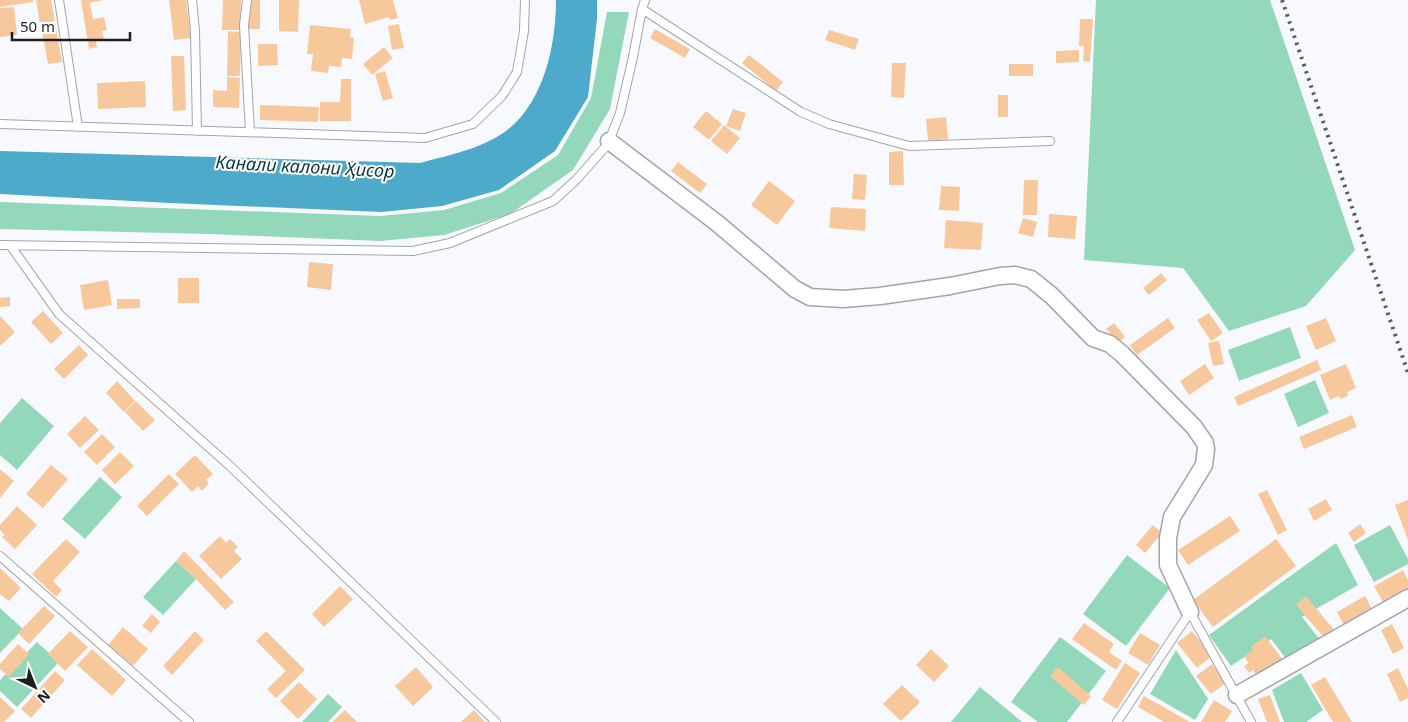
<svg xmlns="http://www.w3.org/2000/svg" width="1408" height="722" viewBox="0 0 1408 722" font-family="'Noto Sans',sans-serif">
  <rect width="100%" height="100%" fill="#f8f9fe"/>
  <path fill="#93d8ba" d="M1096,0H1270L1355,250L1306,306L1229,331L1183,268L1084,260Z
    M607,12H629L610,109L573,170L510,214L444,235L380,241L210,234L0,229V202L380,216L444,210L501,193L558,155L591,98Z
    M1290,327L1301,358L1239,381L1228,350Z
    M1315,380L1329,413L1298,427L1284,394Z
    M22,398L54,426L17,470L0,455V423Z
    M100,477L122,497L85,539L62,519Z
    M1390,525L1408,559V564L1374,582L1354,545Z
    M1336,543L1358,585L1302,617L1320,640L1287,660L1271,639L1231,666L1209,635Z
    M1127,555L1170,588L1126,646L1083,614Z
    M176,561L196,579L163,615L143,597Z
    M0,608L23,629L0,653Z
    M1060,637L1106,671L1067,722H1038L1011,702Z
    M37,642L59,662L17,707L0,691V680Z
    M1176,650L1208,699L1195,720L1150,694Z
    M1301,673L1323,710L1306,722H1284L1272,690Z
    M980,687L1021,721L1022,722H951Z
    M328,694L342,707L328,722H302Z"/>
  <path fill="#4eaaca" d="M556,0H597V19L588,97L555,151L499,190L442,206L381,212L170,203L0,194V151L420,163C449,155 481,149 506,131C544,103 556,44 556,0Z"/>
  <path fill="#f8c89d" d="M0,0H33V2L0,7Z
    M36,0H51L55,21L40,24Z
    M81,0H103L90,3L93,19L104,17L107,30L102,31L104,40L96,41L97,47L89,49Z
    M169,0H186L191,38L174,40Z
    M223,0H241L240,30H222Z
    M250,0H260V29H249Z
    M279,0H299L298,32L279,31Z
    M359,0H393L398,18L390,20L389,17L365,24Z
    M14,7L17,35L0,37V8Z
    M1080,19H1093L1090,62L1083,61L1084,46H1079Z
    M55,23L62,62L48,64L41,26Z
    M399,24L404,48L392,50L388,26Z
    M310,25L351,29L350,37L354,38L352,59L342,58L341,67L329,66L328,73L311,71L313,54H307Z
    M655,29L690,49L685,58L650,38Z
    M829,30L859,39L855,50L825,40Z
    M228,31L241,32L240,76H227Z
    M258,44H277L278,65L258,66Z
    M384,47L393,58L372,75L363,64Z
    M1079,50V62L1056,63V51Z
    M749,55L783,82L776,91L742,63Z
    M171,56H184L186,110L173,111Z
    M892,63H906L904,98L891,97Z
    M1009,64H1033V76H1009Z
    M385,71L393,98L383,101L375,74Z
    M227,77L240,78L239,108L213,107V90L227,91Z
    M341,79H351V121H320V102H340Z
    M145,81L146,107L98,109L97,83Z
    M998,95H1008V117H998Z
    M260,105L319,107L318,122L260,120Z
    M733,109L746,113L740,131L726,126Z
    M706,111L722,124L709,140L693,127Z
    M946,117L948,139L928,141L926,119Z
    M724,125L740,138L727,154L711,141Z
    M903,151L904,185H889V152Z
    M678,162L707,184L700,193L671,171Z
    M854,174L867,175L865,200L852,199Z
    M1024,180H1038L1037,215H1023Z
    M769,181L795,201L777,225L751,205Z
    M941,186L960,187L959,211L939,210Z
    M831,207L866,209L865,231L829,228Z
    M1049,214L1077,216L1075,239L1048,237Z
    M1023,218L1037,222L1033,237L1018,233Z
    M946,220L983,223L981,250L944,248Z
    M309,262L333,264L331,290L307,287Z
    M1161,273L1167,280L1149,295L1143,288Z
    M178,278H199V303H178Z
    M108,280L112,305L84,310L80,285Z
    M10,297V306L0,307V298Z
    M117,299H140V308L117,309Z
    M43,311L63,333L51,344L31,322Z
    M1209,313L1223,333L1211,341L1197,320Z
    M0,316L15,332L0,346Z
    M1168,318L1175,328L1137,355L1130,345Z
    M1326,318L1336,341L1316,350L1306,326Z
    M1114,323L1125,337L1118,343L1106,329Z
    M1219,341L1224,364L1213,366L1208,343Z
    M79,345L88,355L64,379L54,369Z
    M1317,360L1321,370L1238,406L1234,397Z
    M1205,364L1214,378L1189,395L1180,381Z
    M1346,364L1356,388L1347,392L1348,396L1340,399L1339,396L1330,400L1320,375Z
    M117,381L135,401L124,412L106,393Z
    M136,401L155,420L143,431L125,412Z
    M1352,415L1357,427L1304,449L1299,437Z
    M85,416L99,430L80,448L67,434Z
    M102,434L115,447L97,465L84,452Z
    M120,452L134,466L115,484L102,470Z
    M195,455L213,474L206,480L209,483L202,491L198,486L192,492L175,474Z
    M51,465L68,479L43,508L26,494Z
    M0,469L14,481L0,498Z
    M169,474L179,484L147,516L137,506Z
    M1267,490L1287,530L1278,535L1258,494Z
    M1326,499L1332,510L1314,521L1308,509Z
    M1408,500V540L1395,505Z
    M17,506L37,525L15,549L2,537L5,535L0,530V525Z
    M1230,516L1240,531L1188,565L1178,550Z
    M1360,524L1366,533L1354,542L1348,533Z
    M1153,525L1162,533L1145,553L1136,545Z
    M220,536L226,543L230,539L238,547L234,551L242,559L221,579L199,556Z
    M66,539L80,552L53,581L62,590L56,597L32,574Z
    M1276,539L1296,566L1213,627L1193,600Z
    M184,551L234,602L225,610L196,579L176,561Z
    M0,568L21,588L9,601L0,594Z
    M1403,570L1408,580V593L1385,606L1374,586Z
    M340,586L353,599L324,627L312,614Z
    M1306,596L1336,632L1326,640L1296,605Z
    M1365,596L1375,615L1347,631L1337,612Z
    M44,606L55,616L29,644L18,633Z
    M152,614L160,622L151,633L142,626Z
    M1084,623L1114,644L1109,652L1122,661L1116,670L1072,639Z
    M1392,624L1404,648L1393,654L1381,630Z
    M123,627L148,649L133,666L108,645Z
    M70,631L88,647L65,671L48,654Z
    M195,631L204,640L172,675L163,666Z
    M266,631L305,670L276,698L267,689L286,671L256,641Z
    M1192,631L1212,656L1197,668L1177,643Z
    M1140,633L1160,645L1148,665L1128,653Z
    M1265,636L1284,661L1257,676L1253,670L1249,673L1244,666L1249,663L1244,657L1253,650L1251,647Z
    M18,644L29,654L9,677L0,669V664Z
    M92,649L126,680L112,696L77,665Z
    M931,649L949,666L934,682L916,665Z
    M1125,663L1140,673L1117,709L1102,700Z
    M1212,664L1227,682L1211,694L1196,676Z
    M416,667L433,687L413,706L395,686Z
    M1058,667L1091,696L1084,705L1050,676Z
    M1398,668L1408,689V698L1400,702L1387,674Z
    M55,671L65,680L31,718L21,709Z
    M1325,677L1352,722H1333L1311,685Z
    M299,682L317,699L298,719L280,701Z
    M902,685L920,702L901,721L883,704Z
    M1270,695L1280,722H1267L1258,699Z
    M1144,696L1190,722H1164L1138,707Z
    M0,697L15,711L4,722H0Z
    M1214,700L1232,711L1225,722H1201Z
    M345,710L357,722H332Z
    M474,710L485,722H461Z"/>
  <g fill="none" stroke-linecap="round" stroke-linejoin="round">
    <g stroke="#a3a4ac" stroke-width="10">
      <path id="service" d="M59,0L78,127
        M192,0L195,31L197,131
        M247,0L244,25L250,132
        M645,0L642,9L801,112L829,124L909,146L1050,141
        M0,124L425,138L473,124L502,96L517,72L524,31L525,0
        M0,245L413,251L450,243L553,201L576,180L608,144L620,113L633,57L642,9
        M10,245L59,314L230,466L496,722
        M0,556L189,722
        M1117,722L1190,612L1251,722"/>
    </g>
    <g stroke="#a3a4ac" stroke-width="19">
      <path id="minor" d="M609,141L717,223L795,289L810,297L843,299L880,296L950,286L1000,276L1015,275L1031,279L1052,296L1093,338L1110,344L1122,354L1194,427L1205,443L1206,449L1204,465L1172,517L1168,538V565L1190,612
        M1237,695L1408,598"/>
    </g>
    <use href="#service" stroke="#fff" stroke-width="8"/>
    <use href="#minor" stroke="#fff" stroke-width="16"/>
    <path stroke="#5c5d61" stroke-width="4" stroke-dasharray="2.5 5" stroke-linecap="butt" d="M1282,0L1408,373"/>
  </g>
  <g text-anchor="middle" stroke-width="4" stroke-linejoin="round" paint-order="stroke">
    <g font-size="18" font-style="italic" fill="#0c3745" stroke="#fff">
      <text transform="translate(305 167) rotate(3)" y="6">Канали калони Ҳисор</text>
    </g>
  </g>
  <g transform="translate(35 687) rotate(137)" stroke="#ffffff" stroke-width="4" paint-order="stroke">
  <path d="M0-4L9 19L0 12L-9 19Z" fill="#1d1e21"/>
  <text y="-8" font-size="14" font-weight="bold" text-anchor="middle" fill="#1d1e21">N</text>
  </g>
  <path d="M12 32v8h118v-8" fill="none" stroke="#1d1e21" stroke-width="2.5"/>
  <text x="20" y="32" font-size="15" fill="#1d1e21" stroke="#ffffff" stroke-width="4" paint-order="stroke">50 m</text>
</svg>
